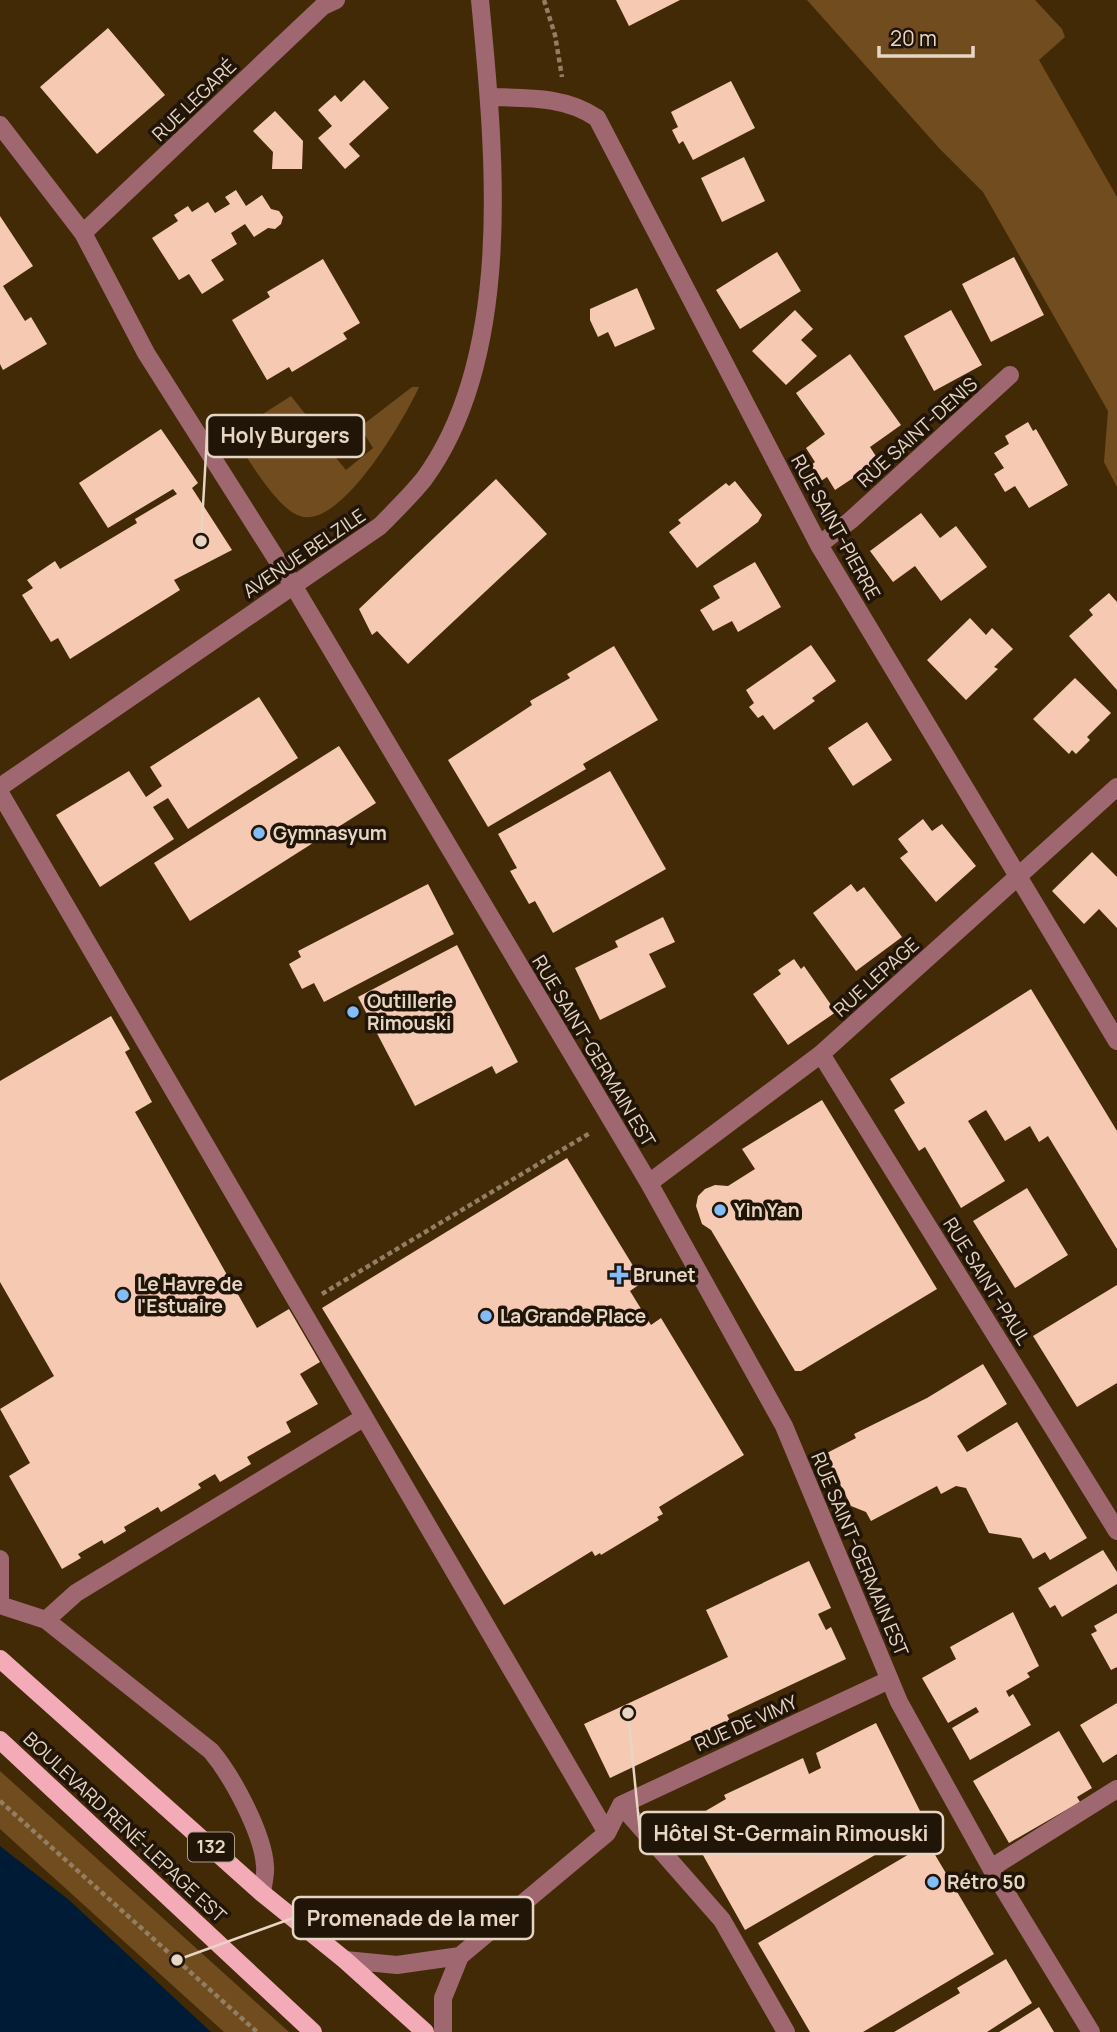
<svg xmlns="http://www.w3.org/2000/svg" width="1117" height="2032" viewBox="0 0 1117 2032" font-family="Manrope,sans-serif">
  <rect width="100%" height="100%" fill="#432a07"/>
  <path fill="#704c1f" d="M807,0H1035L1062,29L1065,37L1039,60L1117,197V487L1104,462L1108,411L983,192L939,148Z
    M412,387H419C405,418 341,530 300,516C277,509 248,458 234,438L255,419L291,396L310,420L304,430L321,455L332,453L346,470L373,448L360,427Z
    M0,1771L289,2032H224L0,1829Z"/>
  <path fill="#001b35" d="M0,1846L69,1900L211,2032H0Z"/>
  <path fill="#f6c9b2" d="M616,0H680L629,26Z
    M108,28L165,95L97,154L40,87Z
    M364,80L389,108L349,144L360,156L345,169L318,138L332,126L318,110L335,95L341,102Z
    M731,81L755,128L693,160L683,141L679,144L672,130L678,127L671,112Z
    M275,111L303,141L302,169H272L273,152L253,131Z
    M744,157L765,201L722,222L701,178Z
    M236,190L246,206L262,195L271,209L279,211L283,217L281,224L275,229L268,228L254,237L245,224L231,233L237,244L211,260L224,280L202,294L189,274L179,280L152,238L178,221L174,215L188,206L192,212L208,202L215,213L230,204L225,197Z
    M0,216L33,266L3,286L25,321L31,317L47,344L3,370L0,364Z
    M777,252L801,291L740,329L716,290Z
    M1014,257L1044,315L991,342L962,284Z
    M323,259L360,323L343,333L347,339L292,372L289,367L267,380L232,320L270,297L267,292Z
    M637,288L655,329L615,347L608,332L598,337L590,320V309Z
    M795,310L813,329L801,340L817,356L786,385L752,351Z
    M951,310L982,365L934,391L904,336Z
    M850,354L901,425L870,447L879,461L835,490L827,477L821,481L811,465L815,462L806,448L825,434L796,393Z
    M1028,422L1033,431L1036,429L1068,485L1029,508L1015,486L1005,492L994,474L1004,468L994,453L1009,444L1005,436Z
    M161,429L198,483L192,488L232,550L174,580L180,590L70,659L58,638L51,642L22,595L33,588L27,580L55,561L60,569L137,523L135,519L177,494L173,489L108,528L79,483Z
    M496,479L547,534L408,664L377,631L372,635L359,609Z
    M735,481L762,515L758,522L697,568L669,532L681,523L678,520L726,483L729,486Z
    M921,513L940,538L956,526L987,567L941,601L915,566L893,582L870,551Z
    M755,562L781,607L738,632L732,621L713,631L700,610L720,598L713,586Z
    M1109,593L1117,602V690L1069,636L1093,615L1089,610Z
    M970,618L986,635L992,628L1013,649L994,667L998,669L966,700L927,660Z
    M811,645L836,681L812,698L815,701L774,730L763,715L758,718L749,707L754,703L746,690Z
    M614,646L658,720L583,764L586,769L488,827L448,760L532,705L530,701L570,678L567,674Z
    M1075,678L1111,713L1087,737L1090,740L1076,754L1072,750L1069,754L1033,719Z
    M259,697L298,758L188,829L168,798L153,807L174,839L100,887L56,815L129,771L146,797L162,786L150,767Z
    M867,722L892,760L853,786L828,748Z
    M339,746L376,803L190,921L154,863Z
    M610,771L666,869L553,933L535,901L529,904L510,871L517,868L498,834Z
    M923,819L932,831L942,824L976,866L936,902L900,858L908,852L898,839Z
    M1092,852L1117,877V928L1099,909L1084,924L1052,891Z
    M428,884L454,934L324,1002L314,983L302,989L289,964L301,957L298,951Z
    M851,884L857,892L864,887L902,937L856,971L813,913Z
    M663,917L675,942L649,954L666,987L600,1020L575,968L618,947L615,941Z
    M457,945L518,1062L496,1074L492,1066L415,1106L358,997Z
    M794,959L801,969L804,966L836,1012L788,1045L753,994L781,974L778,970Z
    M1031,989L1117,1131V1249L1048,1136L1039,1142L1030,1126L1005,1141L986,1110L968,1121L1005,1181L961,1208L925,1147L919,1151L894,1110L905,1103L890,1079Z
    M111,1016L130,1049L125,1052L152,1102L135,1112L257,1328L289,1309L320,1362L300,1374L318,1404L286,1422L291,1432L247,1457L251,1464L220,1482L215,1474L198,1484L201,1488L161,1512L158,1507L124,1527L126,1531L104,1544L102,1540L78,1554L81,1558L62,1569L9,1476L30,1463L0,1409L54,1376L0,1282V1081Z
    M822,1100L937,1289L801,1371H795L711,1230L702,1224L696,1206L698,1196L705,1189L715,1185L728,1186L755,1169L742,1149Z
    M567,1158L643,1282L630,1291L651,1325L661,1318L744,1455L659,1507L663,1514L657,1517L659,1520L601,1555L600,1553L595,1556L592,1551L504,1605L322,1308Z
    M1027,1188L1068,1255L1015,1288L973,1221Z
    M1117,1285V1383L1077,1407L1033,1336Z
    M983,1364L1007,1404L957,1436L967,1452L1017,1422L1087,1538L1050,1560L1045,1552L1033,1559L1021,1538L989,1533L966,1488L956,1486L941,1494L937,1486L871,1521L866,1512L851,1506L825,1454L856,1438L854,1434L927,1398Z
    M1103,1550L1117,1572V1584L1062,1617L1055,1605L1050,1608L1038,1588Z
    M809,1561L831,1608L818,1614L826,1630L831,1627L846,1659L727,1715L730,1721L610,1778L584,1724L728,1657L706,1610Z
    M1013,1612L1039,1666L1027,1673L1030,1677L1006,1691L1009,1697L1013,1694L1031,1725L970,1760L952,1728L979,1712L976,1707L948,1723L922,1678L956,1659L950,1647Z
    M1117,1613V1667L1111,1670L1091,1634L1097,1631L1094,1626Z
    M1117,1703V1754L1103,1763L1080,1725Z
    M876,1723L927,1825L745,1930L685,1823L726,1799L724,1795L803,1758L809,1774L821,1768L816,1753Z
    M1059,1731L1092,1788L1077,1797L1080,1802L1009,1843L973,1781Z
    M928,1843L994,1954L863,2032H810L758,1943Z
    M1006,1959L1032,2003L987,2032H894L960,1993L957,1988Z
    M1039,2007L1054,2032H999Z"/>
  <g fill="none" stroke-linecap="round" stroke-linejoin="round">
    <path stroke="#937e63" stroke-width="4.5" stroke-dasharray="5 3.5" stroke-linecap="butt" d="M544,0L555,35L562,77
      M322,1294L590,1133
      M0,1801L257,2032"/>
    <path stroke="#9f6770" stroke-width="18" d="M490,97C527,98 565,96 597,118L819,545L1117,1041
      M0,125L83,233L146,353L293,585L649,1183L784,1426L899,1702L991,1868L1091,2032
      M83,233L323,6L336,0
      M819,545L851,520L1010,375
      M0,787L380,526C395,511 411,495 424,479C516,353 494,146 480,0
      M0,793L607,1833
      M821,1054L1117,1531
      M649,1183L821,1054L1117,787
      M0,1559V1602
      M0,1605L46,1620L211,1751C232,1776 263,1833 265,1866C266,1874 263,1884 262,1893
      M46,1620L76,1593L363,1418
      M621,1805L889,1680
      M621,1805L722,1920L786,2032
      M991,1868L1117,1789
      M345,1960L397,1965L460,1956
      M443,2032V1998L460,1956L607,1833L621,1805"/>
    <path stroke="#f3acb7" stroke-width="18" d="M0,1659L262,1893L345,1960L425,2032
      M0,1740L313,2032"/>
  </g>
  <g fill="#80bdfa" stroke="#211508" stroke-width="2.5">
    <circle cx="259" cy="833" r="7"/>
    <circle cx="353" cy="1012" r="7"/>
    <circle cx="720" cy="1210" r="7"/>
    <path d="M615.5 1264.5h7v7h7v7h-7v7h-7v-7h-7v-7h7z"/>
    <circle cx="123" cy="1295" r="7"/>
    <circle cx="486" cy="1316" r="7"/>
    <circle cx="933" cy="1882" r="7"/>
  </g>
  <g text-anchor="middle" stroke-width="7" stroke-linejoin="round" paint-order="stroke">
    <rect fill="#211508" stroke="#ac9c8c" stroke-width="2" x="188" y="1832.5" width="46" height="29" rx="5"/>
    <g font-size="18" font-weight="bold" fill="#e7d6c4">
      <text x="211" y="1853">132</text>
    </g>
    <g font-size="19" fill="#e7d6c4" stroke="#211508">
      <text transform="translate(194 100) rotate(-44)" y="7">RUE LEGARÉ</text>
      <text transform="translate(917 432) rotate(-42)" y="7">RUE SAINT-DENIS</text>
      <text transform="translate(836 527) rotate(61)" y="7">RUE SAINT-PIERRE</text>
      <text transform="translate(304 553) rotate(-34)" y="7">AVENUE BELZILE</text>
      <text transform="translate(876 977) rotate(-42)" y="7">RUE LEPAGE</text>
      <text transform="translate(594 1051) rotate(59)" y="7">RUE SAINT-GERMAIN EST</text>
      <text transform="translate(987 1281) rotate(58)" y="7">RUE SAINT-PAUL</text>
      <text transform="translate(860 1554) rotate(67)" y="7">RUE SAINT-GERMAIN EST</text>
      <text transform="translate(746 1723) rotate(-24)" y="7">RUE DE VIMY</text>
      <text transform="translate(125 1827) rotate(43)" y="7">BOULEVARD RENÉ-LEPAGE EST</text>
    </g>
    <g font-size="19" font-weight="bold" fill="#e7d6c4" stroke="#211508" text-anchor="start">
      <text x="273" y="840">Gymnasyum</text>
      <text x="367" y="1008">Outillerie<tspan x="367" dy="22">Rimouski</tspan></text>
      <text x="734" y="1217">Yin Yan</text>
      <text x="633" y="1282">Brunet</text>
      <text x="137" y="1291">Le Havre de<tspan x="137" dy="22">l'Estuaire</tspan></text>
      <text x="500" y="1323">La Grande Place</text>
      <text x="947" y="1889">Rétro 50</text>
    </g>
  </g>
  <path fill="none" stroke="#e7d6c4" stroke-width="2.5" d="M201 541L207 436M628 1713L640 1833M177 1960L293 1918"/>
  <g fill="#e7d6c4" stroke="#211508" stroke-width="2.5">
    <circle cx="201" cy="541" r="7"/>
    <circle cx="628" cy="1713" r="7"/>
    <circle cx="177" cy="1960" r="7"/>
  </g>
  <g fill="#211508" stroke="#e7d6c4" stroke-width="2.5">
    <rect x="207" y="415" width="157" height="42" rx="7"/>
    <rect x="640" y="1812" width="303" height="42" rx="7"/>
    <rect x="293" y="1897" width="240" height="42" rx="7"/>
  </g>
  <g font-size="21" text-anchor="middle" font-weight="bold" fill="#e7d6c4">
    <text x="285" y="443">Holy Burgers</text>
    <text x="791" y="1841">Hôtel St-Germain Rimouski</text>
    <text x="413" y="1926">Promenade de la mer</text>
  </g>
  <path d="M879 46v10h94v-10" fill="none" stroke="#e7d6c4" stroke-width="3.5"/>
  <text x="890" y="46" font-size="21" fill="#e7d6c4" stroke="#211508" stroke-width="5" paint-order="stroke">20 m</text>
</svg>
